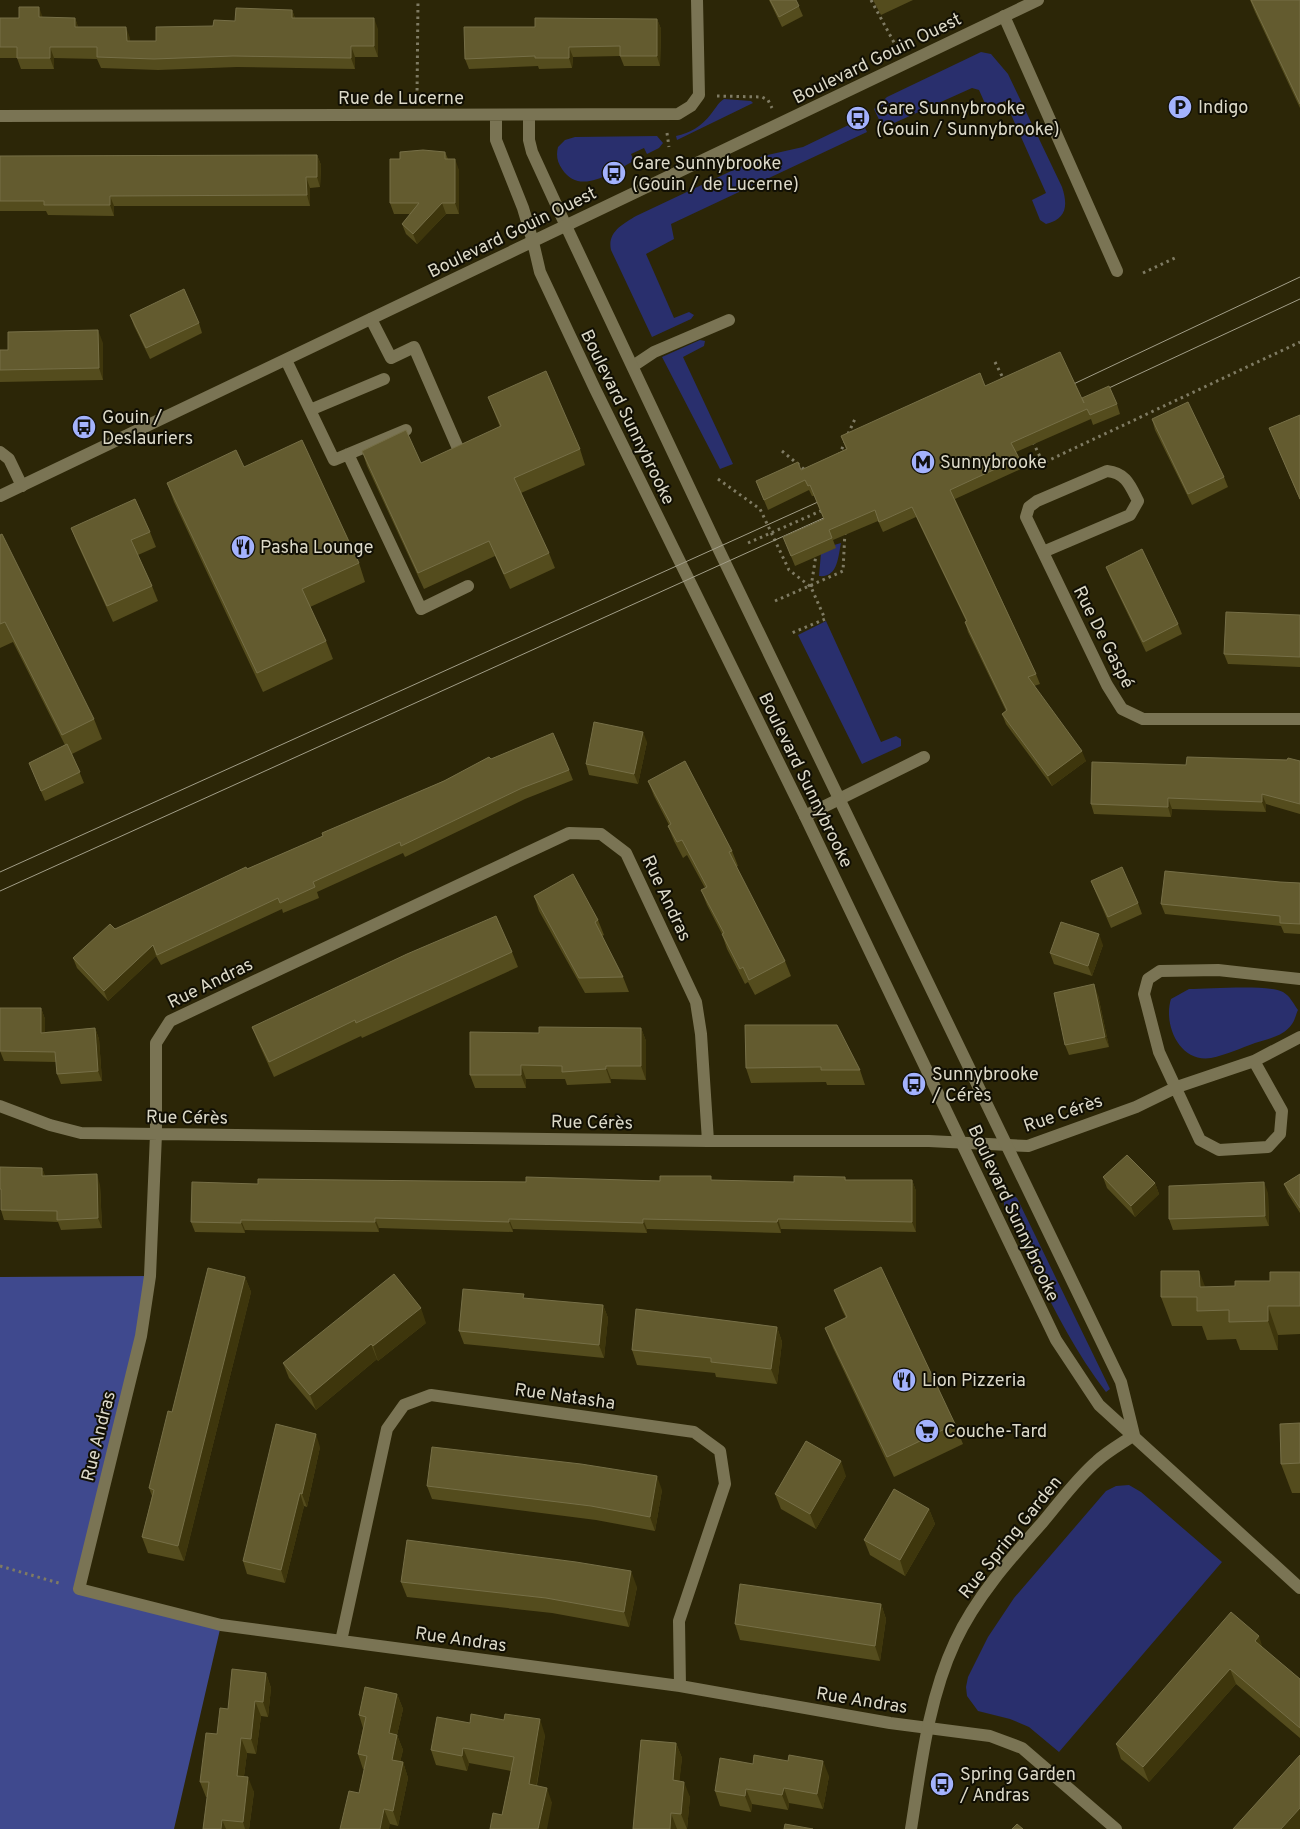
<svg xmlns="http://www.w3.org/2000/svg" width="1300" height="1829" viewBox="0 0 1300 1829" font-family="Overpass,sans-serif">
  <rect width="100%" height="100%" fill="#2c2607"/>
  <path fill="#292f6d" d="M981,52L991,54L1008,74L1062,187C1068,205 1067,219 1046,224L1040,220L1032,200L1046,193L1005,101L987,108L979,90L972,88L883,128L874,109L887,97Z
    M724,99L751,101L753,103L677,140L676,136C690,133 702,126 711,114C716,108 717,104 724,99Z
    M861,119L867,132L671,224L674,239L646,254L674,318L689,312L694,315L691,319L652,337L611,250C607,232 623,224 636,216L763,156L803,147Z
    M657,136L663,143L659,148L647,154L644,148L631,154L634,161C613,171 580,197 562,169C557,162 556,155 558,147L565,140L575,137Z
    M700,340L705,341L704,346L683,357L733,464L720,469L662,357Z
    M841,543C838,557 838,578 819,576L821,553L827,547Z
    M826,621L881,742L896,736L901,739V746L897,748L862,764L798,635Z
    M1189,989C1208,989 1268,984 1283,992C1290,996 1293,1003 1298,1010C1296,1014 1295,1020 1292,1024C1284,1036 1268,1039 1255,1043C1241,1048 1226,1055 1211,1058C1179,1063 1163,1024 1171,999Z
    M1010,1193L1017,1198L1110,1389L1106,1392C1063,1336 1035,1269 1004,1206V1198Z
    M1129,1485L1141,1492L1222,1562L1059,1752L1029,1727L1010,1719L978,1711L967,1696L966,1687L968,1677L988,1637L1014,1598L1106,1491L1116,1486Z"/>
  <path fill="#3f498e" d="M150,1276L79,1589L221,1625L174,1829H0V1277Z"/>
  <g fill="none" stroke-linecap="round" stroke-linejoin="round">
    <path stroke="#7f7b63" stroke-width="3" stroke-dasharray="2.5 4" stroke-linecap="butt" d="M871,0L897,48
      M717,96L762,97L768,100L772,108
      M417,97L418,0
      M667,133L669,147
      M1143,273L1175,258
      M995,362L1004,380
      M848,434L855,419
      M1033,442L1043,463L1300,342
      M782,451L805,470
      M839,455L845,442
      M718,479L760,509L789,570L811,587L825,619L792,633
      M748,543L823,510
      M811,587L816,555
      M775,601L843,571L845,531
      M0,1566L62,1584"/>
    <path stroke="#7a7454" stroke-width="12" d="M1004,16L1117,271
      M371,319L391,358L414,347L457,446
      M286,360L334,460L406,430
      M633,366L654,352L729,320
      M310,410L384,379
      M348,454L421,609L468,586
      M805,816L924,757"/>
    <path stroke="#7a7454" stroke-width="12" d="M529,115V140L532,152L566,226
      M0,116L678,114L691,106L699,95L697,0
      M496,116V140L523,208L533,242
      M0,452L9,459L22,486
      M1043,552L1130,515L1138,501C1130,485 1126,473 1107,471L1037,501L1029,507L1026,517L1107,685L1122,709L1143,719H1300
      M1254,1061L1282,1111L1280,1134L1268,1147L1219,1150L1200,1140L1159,1052L1144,994L1148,979L1160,971L1218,970L1300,979
      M0,1106L50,1125L81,1133L708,1141H929L1028,1146L1136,1107L1177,1087L1254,1061L1300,1037
      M708,1141L701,1034L696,1002L626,853L601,834L569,833L170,1021L156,1043V1134L150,1276L141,1336L79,1589L221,1625L680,1686L890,1723L990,1736L1022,1748L1116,1829
      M341,1641L387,1429L404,1405L431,1395L694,1432L720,1451L725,1484L679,1621L680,1686"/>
    <path stroke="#7a7454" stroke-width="12" d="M566,226L717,546L1121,1382L1134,1435
      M533,242L540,272L595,389L805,816L1056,1340L1099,1405L1300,1588
      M0,496L1038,0
      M911,1829C921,1766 928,1700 955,1642C976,1597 1009,1560 1042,1523C1059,1503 1076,1479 1097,1461C1108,1451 1121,1444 1134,1435"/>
    <path stroke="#a29e88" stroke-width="1" d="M1063,389L1300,277
      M1096,394L1300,299
      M0,872L829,497
      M0,891L837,512"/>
  </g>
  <path fill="#544c1d" d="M769,0H796L803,16L782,27Z
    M873,0H913L881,15Z
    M1250,0H1300V108L1255,12Z
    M292,10L295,18L378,29V57H355V69L237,67L158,70L101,68L97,59L54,58V69H21L17,58H0V18H75L78,27L130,38V41H156L235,21Z
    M657,19L661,29L660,66H624L620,56L573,57L572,68L539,69L538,66L469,69L465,59L535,27Z
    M445,152L448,159L459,170V214H446L417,244L406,234L402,224L411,214H394L390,203L400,159Z
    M317,155L321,165L320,187L310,188V206H114V216L48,215L46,211H0V156Z
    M130,315L199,323L202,333L150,359L134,326Z
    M103,343V380L0,382V350H8Z
    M985,386L1117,404L1120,414L1093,425L1091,419L1016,452L1023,468L955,499L1036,674L1040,684L1034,686L1086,761L1052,786L1006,724L1002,714L1006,711L968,632L965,622L966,621L916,517L883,532L878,521L833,540L836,548L795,566L783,537L824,519L814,496H812L809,490L768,510L756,481L801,470L846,449L841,436Z
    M488,397L580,449L585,465L521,493L549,553L555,568L510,589L495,556L424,589L367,466L362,451L421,463L500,427Z
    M1300,415V500L1269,428Z
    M1152,419L1224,477L1228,487L1192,505L1155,430Z
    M244,467L359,563L365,582L310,607L326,641L333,659L263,692L174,502L167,483Z
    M71,528L150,532L156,547L138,555L152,586L158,601L113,622L77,543Z
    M0,535L94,719L102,739L72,754L84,783L45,801L29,763L65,745L13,642L0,648Z
    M1106,567L1178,624L1182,634L1146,652L1110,577Z
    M1300,615V667L1228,664L1224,654Z
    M647,742L638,784L589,775L586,764Z
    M491,759L569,770L573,780L525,799L405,857L403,853L317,892L319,898L283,913L282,909L161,965L156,956L108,1001L77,968L73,958L115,929L247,869L323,836Z
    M1300,761V814L1266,804V812L1172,809L1171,817L1094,814L1091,804L1186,765Z
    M648,781L732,851L738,866L736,867L785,961L791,976L755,995L748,982L745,984L727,949L722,934L707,905L701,890L705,888L687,855L683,858L674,841L668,826L669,825L654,796Z
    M1091,881L1138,903L1142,914L1111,928L1095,891Z
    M1280,882L1300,883V934L1284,933L1281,926L1165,914L1161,904Z
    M534,896L598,920L604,935L602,936L623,977L629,992L585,993L539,911Z
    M1103,945L1092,976L1054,964L1050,953Z
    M512,952L518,967L362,1038L361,1036L274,1077L258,1042L252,1027Z
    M1098,995L1109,1047L1069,1055L1065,1045Z
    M41,1008L45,1019V1032L95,1028L99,1039L102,1081L61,1084L57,1074L56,1062L4,1061L0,1051Z
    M745,1025L860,1070L865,1085H827L826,1082L751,1083L746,1068Z
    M641,1028L646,1041V1080L611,1079V1083L567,1085L565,1079H526V1088H475L470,1075L539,1033Z
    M0,1167L42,1168L45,1176L100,1185L102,1228L61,1230L58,1222L4,1220L1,1210Z
    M1300,1174V1213L1288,1194L1284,1184Z
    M845,1177L846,1180H912L916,1191V1232L781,1229V1233L647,1229V1233L513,1229V1232L379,1228V1232L245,1230V1233L195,1232L191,1222L258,1184L712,1180L794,1182Z
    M1103,1177L1155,1183L1159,1194L1135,1217L1107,1188Z
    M1268,1193L1269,1226L1173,1230L1169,1219Z
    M1300,1272V1334L1278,1335V1350H1240L1236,1339L1207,1340L1202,1326H1172L1161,1297L1205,1287L1235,1286L1270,1281Z
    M245,1277L251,1292L184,1561L148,1553L142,1537L152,1496L149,1488L172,1412Z
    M834,1290L955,1424L963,1444L894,1477L833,1348L825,1328L846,1318L842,1310Z
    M603,1305L608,1318L604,1358L464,1344L459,1331Z
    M426,1323L378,1361L377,1359L316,1410L289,1378L283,1363Z
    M777,1327L782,1342L777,1384L716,1377L715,1373L637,1365L632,1350Z
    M1300,1423V1493H1292L1281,1464Z
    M320,1447L307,1507L304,1506L285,1583L247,1574L243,1561Z
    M846,1476L816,1529L781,1509L775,1494Z
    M427,1486L662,1490L655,1531L596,1520L432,1499Z
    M929,1509L935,1524L905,1576L870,1555L864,1540Z
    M401,1582L637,1587L629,1627L552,1613L407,1597Z
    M881,1604L886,1619L880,1661L740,1640L735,1624Z
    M1263,1648L1300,1679V1738L1236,1684L1149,1782L1121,1759L1116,1744Z
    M266,1673L271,1688L268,1717L261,1716L256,1754L247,1753L244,1776L254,1792L249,1829H203L207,1797H206L200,1782L217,1734L228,1709Z
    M397,1694L403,1709L397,1735L403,1750L400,1762H403L408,1778L398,1826L390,1824L359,1793L364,1769H363L358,1754L363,1728L359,1715Z
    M470,1723L545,1735L537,1785L552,1803L502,1815L511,1771L469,1763L467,1771L436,1765L431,1750Z
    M676,1743L682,1758L679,1781L690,1797L687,1829H633Z
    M753,1764L829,1776L823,1809L789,1803L788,1810L752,1804L751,1812L720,1806L715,1791Z"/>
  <path fill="#3e360c" d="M39,7L43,18L39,17Z
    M292,10L296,21L292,18Z
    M75,18L79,29L75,27Z
    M374,18L378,29V57L374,46Z
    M657,19L661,29L660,66L657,56Z
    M126,27L130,38L131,52L127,41Z
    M351,46L355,57V69L351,58Z
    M50,47L54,58V69L50,58Z
    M569,47L573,57L572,68L569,58Z
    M317,155L321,165L320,187L317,177Z
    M455,159L459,170V214L455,203Z
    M306,177L310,188V206L307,195Z
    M110,196L114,206V216L110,205Z
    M442,203L446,214L417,244L413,234Z
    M98,330L103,343V380L99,368Z
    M643,732L647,742L638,784L634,774Z
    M1082,751L1086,761L1052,786L1048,776Z
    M1262,794L1266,804V812L1262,802Z
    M1168,798L1172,809L1171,817L1168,807Z
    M1099,934L1103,945L1092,976L1088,966Z
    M153,945L156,956L108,1001L104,991Z
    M1094,984L1098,995L1109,1047L1105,1037Z
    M41,1008L45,1019V1043L41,1033Z
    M95,1028L99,1039L102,1081L98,1071Z
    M641,1028L646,1041V1080L641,1066Z
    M521,1065L526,1079V1088L521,1075Z
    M606,1066L611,1079V1083L606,1069Z
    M42,1168L46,1178L42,1176Z
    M97,1174L100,1185L102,1228L98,1218Z
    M912,1180L916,1191V1232L912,1222Z
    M1264,1182L1268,1193L1269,1226L1265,1216Z
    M1155,1183L1159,1194L1135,1217L1131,1206Z
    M375,1218L379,1228V1232L375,1222Z
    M509,1219L513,1229V1232L509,1222Z
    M643,1219L647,1229V1233L643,1223Z
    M778,1219L781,1229V1233L777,1222Z
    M241,1220L245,1230V1233L241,1223Z
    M1199,1271L1210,1299L1200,1287Z
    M245,1277L251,1292L184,1561L178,1546Z
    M603,1305L608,1318L604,1358L599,1345Z
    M1268,1306L1278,1335V1350L1268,1321Z
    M421,1308L426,1323L378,1361L373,1346Z
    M777,1327L782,1342L777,1384L771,1369Z
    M371,1344L377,1359L316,1410L310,1395Z
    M316,1434L320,1447L307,1507L302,1494Z
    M841,1461L846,1476L816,1529L810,1514Z
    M657,1476L662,1490L655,1531L650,1517Z
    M300,1493L304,1506L285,1583L281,1570Z
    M929,1509L935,1524L905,1576L900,1560Z
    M631,1571L637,1587L629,1627L624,1612Z
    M881,1604L886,1619L880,1661L875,1646Z
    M1259,1636L1264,1652L1255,1641Z
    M1230,1669L1236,1684L1149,1782L1143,1767Z
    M266,1673L271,1688L268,1717L263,1702Z
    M397,1694L403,1709L397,1735L403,1750L397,1775L392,1760L389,1733Z
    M255,1701L261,1716L256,1754L251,1739Z
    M540,1719L545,1735L534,1799L529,1784Z
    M241,1738L247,1753L242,1791L237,1776Z
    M676,1743L682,1758L678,1796L673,1780Z
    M463,1748L469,1763L467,1771L462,1756Z
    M823,1761L829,1776L823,1809L817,1794Z
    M403,1762L408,1778L398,1826L393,1811Z
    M248,1777L254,1792L249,1829H245L243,1822Z
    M684,1782L690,1797L687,1829L681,1814Z
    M547,1788L552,1803L547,1829H538Z
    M784,1788L789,1803L788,1810L782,1795Z
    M746,1789L752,1804L751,1812L745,1796Z
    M1300,1808V1829H1281Z
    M384,1809L390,1824L389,1829H380Z
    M671,1813L677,1829H670Z
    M222,1820L226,1829H221Z"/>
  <path fill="#635b2f" stroke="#766f47" d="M770,0H796L799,6L779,17Z
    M1251,0H1300V104Z
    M19,7H39V17L75,18V27H126L127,41H156V27L213,26L214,20L235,21L236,8L292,10V18H374V46H351V58L233,56L154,59L97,57V47H50V58H17V47H0V18H19Z
    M535,18L657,19V56H620V46L569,47V58H535V56L465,59L464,27H535Z
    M423,150L445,152V159H455V203H442L413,234L402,224L419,203H390V159H400V152Z
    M317,155V177H306L307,195L110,196V205H44V201H0V156Z
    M184,289L199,323L146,348L130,315Z
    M98,330L99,368L0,370V350H8V332Z
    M1060,352L1084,403L1082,398L1109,386L1117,404L1090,415L1087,409L1011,443L1019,458L950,490L1036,674L1028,677L1082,751L1048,776L1002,714L1007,710L965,622L967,621L912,507L879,522L875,510L829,530L832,538L791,556L783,537L824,519L810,485L808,486L805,480L764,500L756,481L798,462L801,470L847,449L841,436L980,373L985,386Z
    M546,371L580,449L514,478L549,553L504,574L489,541L418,573L362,451L406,430L421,463L501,426L488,397Z
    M1188,402L1224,477L1188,494L1152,419Z
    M1300,415V499L1269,428Z
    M302,440L359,563L302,589L326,641L257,673L167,483L236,450L244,467Z
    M135,499L150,532L131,540L152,586L107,606L71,528Z
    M2,534L94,719L62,735L5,622L0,624V535Z
    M1142,549L1178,624L1143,642L1106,567Z
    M1226,612L1300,615V657L1224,654Z
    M594,722L643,732L634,774L586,764Z
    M553,733L569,770L522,788L401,846L400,842L313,882L315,887L280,903L278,898L157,955L153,945L104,991L73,958L110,924L115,929L246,867L247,869L323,836L322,833L444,781L489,757L491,759Z
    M67,744L80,772L41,791L29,763Z
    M1187,757L1287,760L1288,758L1300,761V804L1262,794V802L1168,798V807L1091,804L1092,762L1186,765Z
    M685,761L732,851L729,852L785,961L749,980L743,967L740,969L722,934L724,933L701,890L707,887L682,840L677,842L668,826L671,824L648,781Z
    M1122,867L1138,903L1108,917L1091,881Z
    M1165,871L1280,882L1300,883V924L1280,923V916L1161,904Z
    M573,874L598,920L595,922L623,977L579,978L534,896Z
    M496,916L512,952L356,1023L355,1020L269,1062L252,1027L407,954Z
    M1061,922L1099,934L1088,966L1050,953Z
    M1094,984L1105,1037L1065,1045L1054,993Z
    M0,1008H41V1033L95,1028L98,1071L57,1074L55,1052L0,1051Z
    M745,1025H837L860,1070H821V1067L746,1068Z
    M539,1027L641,1028V1066H606V1069L562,1072V1066L521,1065V1075H470V1032L539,1033Z
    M1127,1155L1155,1183L1131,1206L1103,1177Z
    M0,1167L42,1168V1176L97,1174L98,1218L57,1220V1211L1,1210V1189H0Z
    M1300,1174V1208L1284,1184Z
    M660,1176H711V1180L794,1182V1176L845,1177V1180H912V1222L778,1219L777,1222L643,1219V1223L509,1219V1222L375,1218V1222L241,1220V1223L191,1222L192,1182L258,1184V1179L526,1182V1177L660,1181Z
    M1264,1182L1265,1216L1169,1219V1186Z
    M881,1267L955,1424L887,1457L825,1328L847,1317L834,1290Z
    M208,1268L245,1277L178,1546L142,1537L154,1490L149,1488L168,1411L172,1412Z
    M1161,1271H1199L1200,1287L1235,1286V1281H1270V1272H1300V1306H1268V1321L1229,1322V1310L1197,1311V1297H1161Z
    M394,1274L421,1308L373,1346L371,1344L310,1395L283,1363Z
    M463,1289L524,1294L523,1298L603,1305L599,1345L459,1331Z
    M636,1309L777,1327L771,1369L711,1362V1358L632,1350Z
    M1300,1423V1463L1281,1464L1280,1424Z
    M276,1424L316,1434L302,1494L300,1493L281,1570L243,1561Z
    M806,1441L841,1461L810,1514L775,1494Z
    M432,1447L581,1464L657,1476L650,1517L591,1506L427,1486Z
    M894,1489L929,1509L900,1560L864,1540Z
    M407,1540L576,1562L631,1571L624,1612L546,1598L401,1582Z
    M740,1584L881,1604L875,1646L735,1624Z
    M1231,1612L1259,1636L1255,1641L1300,1679V1728L1230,1669L1143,1767L1116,1744Z
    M232,1669L266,1673L263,1702L255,1701L251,1739L241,1738L237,1776L248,1777L243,1822L222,1820L221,1829H203L209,1782H200L206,1733L217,1734L220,1708L228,1709Z
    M365,1687L397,1694L389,1733L397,1735L392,1760L403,1762L393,1811L384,1809L380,1829H340L349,1791L359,1793L367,1756L358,1754L366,1717L359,1715Z
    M471,1714L504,1720L505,1714L540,1719L529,1784L547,1788L538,1829H490L493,1813L502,1815L514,1757L463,1748L462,1756L431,1750L437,1717L470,1723Z
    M641,1740L676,1743L673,1780L684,1782L681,1814L671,1813L670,1829H633Z
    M754,1755L788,1761L789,1755L823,1761L817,1794L784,1788L782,1795L746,1789L745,1796L715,1791L720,1758L753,1764Z
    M1300,1755V1808L1281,1829H1233Z
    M785,1824L813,1829H784Z
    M1017,1824L1023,1829H1012Z"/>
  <defs>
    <g id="parking-disc" transform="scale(1.25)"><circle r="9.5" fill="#a3b2fd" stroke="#110f04"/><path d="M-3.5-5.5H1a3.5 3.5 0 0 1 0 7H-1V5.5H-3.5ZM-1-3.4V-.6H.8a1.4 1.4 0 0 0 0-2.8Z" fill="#111"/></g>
    <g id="bus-disc" transform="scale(1.25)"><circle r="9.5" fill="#a3b2fd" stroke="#110f04"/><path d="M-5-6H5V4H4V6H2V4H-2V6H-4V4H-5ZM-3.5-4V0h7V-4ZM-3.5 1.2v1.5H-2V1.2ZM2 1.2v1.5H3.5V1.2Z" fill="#111"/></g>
    <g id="metro-disc" transform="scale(1.25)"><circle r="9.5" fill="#a3b2fd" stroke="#110f04"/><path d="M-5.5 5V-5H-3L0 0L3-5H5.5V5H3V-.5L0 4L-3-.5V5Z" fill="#111"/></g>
    <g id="restaurant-disc" transform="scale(1.25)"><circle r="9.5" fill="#a3b2fd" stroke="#110f04"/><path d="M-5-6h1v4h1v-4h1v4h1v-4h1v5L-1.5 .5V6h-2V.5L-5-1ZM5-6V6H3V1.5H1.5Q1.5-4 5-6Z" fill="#111"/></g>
    <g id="supermarket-disc" transform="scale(1.25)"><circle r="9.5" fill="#a3b2fd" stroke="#110f04"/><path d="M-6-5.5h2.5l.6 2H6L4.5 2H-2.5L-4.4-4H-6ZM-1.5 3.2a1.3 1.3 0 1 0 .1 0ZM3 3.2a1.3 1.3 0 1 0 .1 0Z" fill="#111"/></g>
  </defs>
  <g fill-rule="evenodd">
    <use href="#parking-disc" x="1180" y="107"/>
    <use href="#bus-disc" x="858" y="118"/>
    <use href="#bus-disc" x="614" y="173"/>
    <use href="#bus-disc" x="84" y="427"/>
    <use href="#metro-disc" x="923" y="462"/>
    <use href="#restaurant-disc" x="243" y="547"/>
    <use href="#bus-disc" x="914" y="1084"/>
    <use href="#restaurant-disc" x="904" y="1380"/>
    <use href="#supermarket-disc" x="927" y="1431"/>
    <use href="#bus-disc" x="942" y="1784"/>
  </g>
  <g text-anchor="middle" stroke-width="4" stroke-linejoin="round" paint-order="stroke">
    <g font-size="18" fill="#dcd9c8" stroke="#110f04">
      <text transform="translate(877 58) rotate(-26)" y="6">Boulevard Gouin Ouest</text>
      <text x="401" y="104">Rue de Lucerne</text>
      <text transform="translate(512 232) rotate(-26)" y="6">Boulevard Gouin Ouest</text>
      <text transform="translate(628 417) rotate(64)" y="6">Boulevard Sunnybrooke</text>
      <text transform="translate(1104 637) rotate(63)" y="6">Rue De Gaspé</text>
      <text transform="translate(806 780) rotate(64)" y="6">Boulevard Sunnybrooke</text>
      <text transform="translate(667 898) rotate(65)" y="6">Rue Andras</text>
      <text transform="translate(210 983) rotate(-26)" y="6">Rue Andras</text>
      <text transform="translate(1063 1113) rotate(-19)" y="6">Rue Cérès</text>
      <text transform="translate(187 1117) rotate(1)" y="6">Rue Cérès</text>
      <text transform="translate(592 1122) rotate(1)" y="6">Rue Cérès</text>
      <text transform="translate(1014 1213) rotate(65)" y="6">Boulevard Sunnybrooke</text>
      <text transform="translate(565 1396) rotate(8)" y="6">Rue Natasha</text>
      <text transform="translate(98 1436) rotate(-76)" y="6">Rue Andras</text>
      <text transform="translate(1010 1537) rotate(-51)" y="6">Rue Spring Garden</text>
      <text transform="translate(461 1639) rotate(8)" y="6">Rue Andras</text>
      <text transform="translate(862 1700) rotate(9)" y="6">Rue Andras</text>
    </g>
    <g font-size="18" fill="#dcd9c8" stroke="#110f04" text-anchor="start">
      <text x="1198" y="113">Indigo</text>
      <text x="876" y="114">Gare Sunnybrooke<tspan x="876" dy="21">(Gouin / Sunnybrooke)</tspan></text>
      <text x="632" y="169">Gare Sunnybrooke<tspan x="632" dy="21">(Gouin / de Lucerne)</tspan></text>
      <text x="102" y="423">Gouin /<tspan x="102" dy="21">Deslauriers</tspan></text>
      <text x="940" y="468">Sunnybrooke</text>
      <text x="260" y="553">Pasha Lounge</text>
      <text x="932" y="1080">Sunnybrooke<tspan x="932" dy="21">/ Cérès</tspan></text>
      <text x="922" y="1386">Lion Pizzeria</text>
      <text x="944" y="1437">Couche-Tard</text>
      <text x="960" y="1780">Spring Garden<tspan x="960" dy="21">/ Andras</tspan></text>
    </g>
  </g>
</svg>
